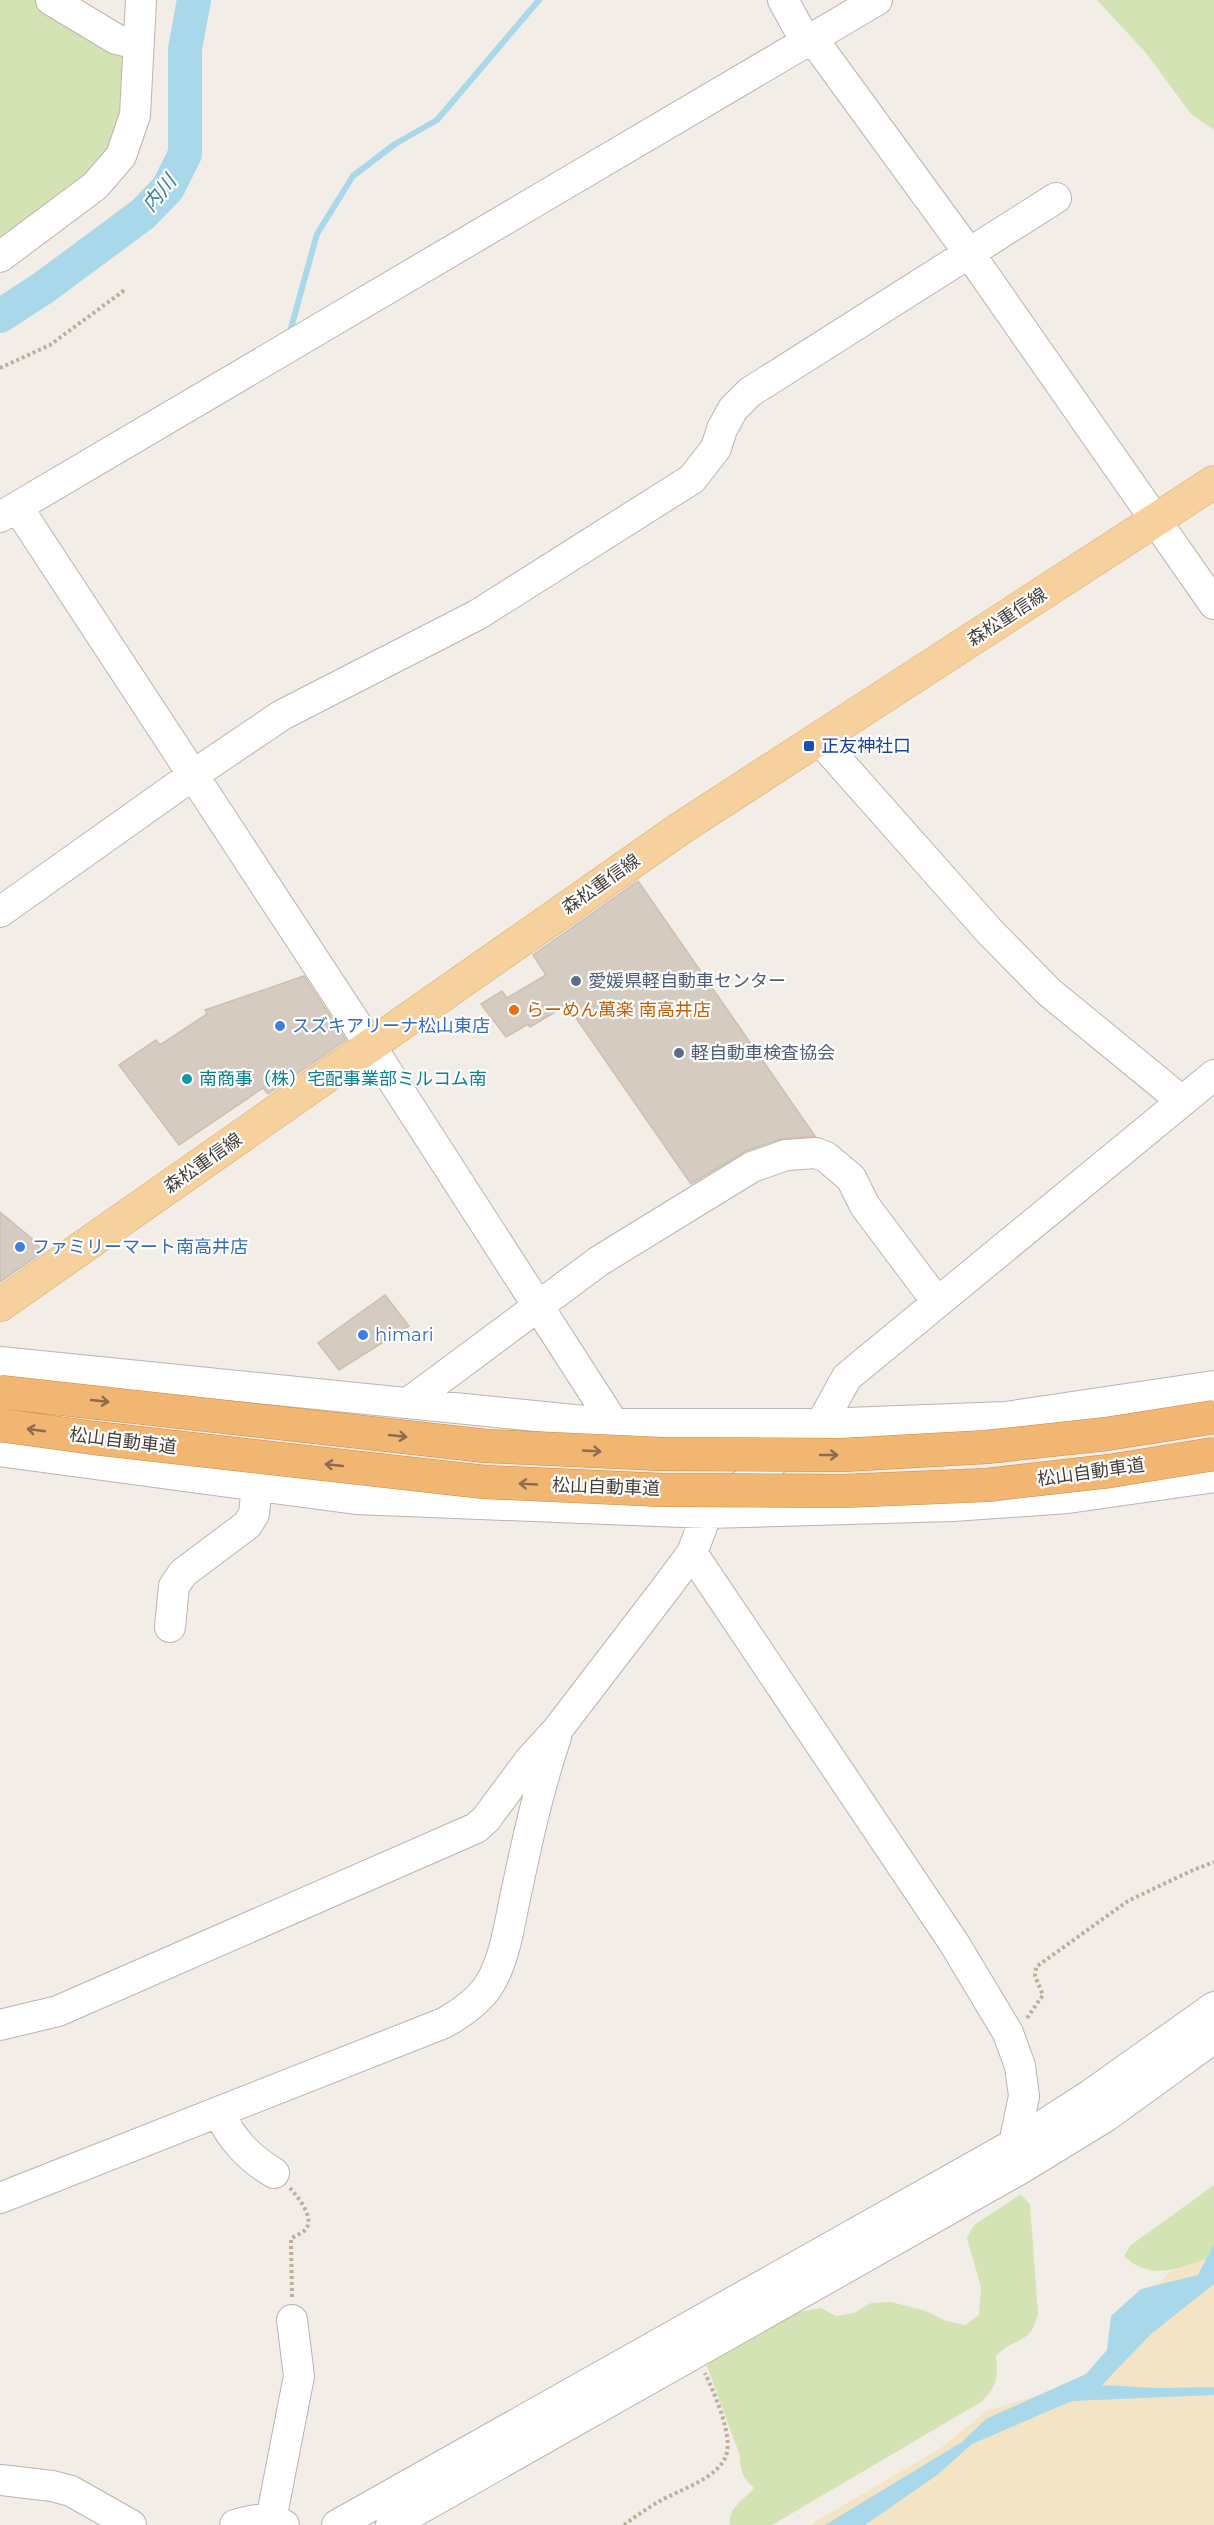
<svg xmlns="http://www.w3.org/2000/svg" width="1214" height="2525" viewBox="0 0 1214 2525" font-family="Montserrat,'Noto Sans JP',sans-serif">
  <rect width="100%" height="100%" fill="#f2ede7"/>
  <path fill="#d4e3b3" d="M0,0H38L94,35L131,63L130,86L107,161L0,248Z
    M1097,0H1214V130L1191,114L1146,53Z
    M1214,2185V2256C1184,2267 1151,2283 1124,2256L1131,2245Z
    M1021,2194L1030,2205L1038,2313C1031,2346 1016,2335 996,2356C998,2379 997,2386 981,2402L772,2525H730C728,2507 744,2500 754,2488C743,2478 740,2471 740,2456L707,2366L710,2357L794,2313L821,2308L836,2316L854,2313L871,2303L891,2302L926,2311L946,2321L965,2325L979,2315L981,2287L967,2238L974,2225Z"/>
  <path fill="#f4e4c6" d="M1214,2256V2525H810L941,2448L986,2411L1095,2378L1125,2319L1170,2272Z"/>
  <path fill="#a8d8ea" d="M1214,2244V2284L1151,2334L1102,2385L1159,2388L1214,2387V2395L1072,2401L972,2444L937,2475L865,2525H825L962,2442L986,2419L1086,2374L1107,2350L1111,2316L1141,2289L1198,2275Z"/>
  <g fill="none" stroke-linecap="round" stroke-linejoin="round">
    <path stroke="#a8d8ea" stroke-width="6" d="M298,330L291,328L317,234L353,176L395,144L437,120L539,0"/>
    <path stroke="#a8d8ea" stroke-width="34" d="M0,316L43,288L143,214L168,188L185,154V49L194,0"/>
  </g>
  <path fill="#d6cbc1" stroke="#cdbfb1" stroke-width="1.5" d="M638,881L815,1136L781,1139L746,1151L691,1184L567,1005L530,1027L528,1024L506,1037L481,1004L502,991L507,998L546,975L533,955Z
    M304,976L346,1040L268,1094L263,1088L179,1145L119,1065L156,1040L160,1045L207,1014L205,1010Z
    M0,1212L36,1242L43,1252L0,1282Z
    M385,1295L409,1326L339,1370L318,1343Z"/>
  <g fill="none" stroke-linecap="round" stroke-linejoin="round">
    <g stroke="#bdb4ab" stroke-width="32">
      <path id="minor" d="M51,0L116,39L137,44
        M783,0L806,42
        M812,38L969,253L1214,604
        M0,257L95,186L121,156L135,115L141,0
        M18,508L193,775L282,715L477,615L692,479L716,448L722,429L733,409L750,392L1056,198
        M0,517L877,0
        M819,739L990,932L1049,992L1182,1101
        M0,912L193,775L370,1045L614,1424
        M0,1362L614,1424H821L1006,1417L1214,1386
        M408,1403L599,1261L752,1167L786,1155L816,1153L826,1157L851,1178L865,1206L937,1302
        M0,1451L356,1499L707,1513L953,1506L1068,1498L1214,1477
        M692,1553L954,1943L1008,2033L1020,2066L1024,2096L1014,2144
        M170,1627L174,1586L183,1573L247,1525L254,1514L257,1486
        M0,2025L58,2011L476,1828L486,1819L529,1761L558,1729L666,1588L692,1553L707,1513L821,1424L847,1377L1214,1075
        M219,2113C232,2140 249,2158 274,2173
        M0,2198L444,2023C460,2014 478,2002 489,1985C506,1958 510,1919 517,1889C528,1837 539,1787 556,1737
        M0,2480L52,2486L71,2491L131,2525
        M271,2520L299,2376L292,2320
        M235,2525C252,2520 268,2516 284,2525
        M337,2525L1014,2144L1090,2095L1214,2007
        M391,2525L1020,2169L1105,2117L1214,2038"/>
    </g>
    <g stroke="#daab6e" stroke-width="34">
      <path id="major" d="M0,1305L681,828L1214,482"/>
    </g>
    <path stroke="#beae9d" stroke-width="4" stroke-dasharray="3 3" stroke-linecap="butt" d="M0,368L50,345L126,289
      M1027,2018L1043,1995L1035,1976L1036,1967L1128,1901L1191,1871L1214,1862
      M290,2188C298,2197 317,2220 304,2231C300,2234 295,2236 291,2239L292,2298
      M624,2525C635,2517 646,2509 658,2502C678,2490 722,2478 727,2452C731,2430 714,2393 705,2373"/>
    <use href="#minor" stroke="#fff" stroke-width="30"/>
    <use href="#major" stroke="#f6d09d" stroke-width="33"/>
    <g stroke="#d18943" stroke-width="34" stroke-linecap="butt">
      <path id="highway-bridge" d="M0,1392L486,1446L662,1454L842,1455L986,1447L1106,1434L1214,1417
        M0,1425L94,1438L484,1482L662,1490L843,1491L987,1485L1110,1471L1214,1454"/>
    </g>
    <use href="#highway-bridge" stroke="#f2b673" stroke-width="33"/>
  </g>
  <defs><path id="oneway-shaft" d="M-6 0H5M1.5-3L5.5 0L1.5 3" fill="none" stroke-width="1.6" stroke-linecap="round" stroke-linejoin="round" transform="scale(1.5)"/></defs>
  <g stroke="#8a6d4f">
    <use href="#oneway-shaft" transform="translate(100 1401) rotate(6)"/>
    <use href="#oneway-shaft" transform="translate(36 1430) rotate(-172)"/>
    <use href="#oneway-shaft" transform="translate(398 1436) rotate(6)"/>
    <use href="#oneway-shaft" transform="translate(592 1451) rotate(3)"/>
    <use href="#oneway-shaft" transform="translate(829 1455)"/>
    <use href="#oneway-shaft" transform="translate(334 1465) rotate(-174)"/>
    <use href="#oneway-shaft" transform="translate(528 1484) rotate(-177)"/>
  </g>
  <rect fill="#1a4fb4" stroke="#fff" stroke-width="2" x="803" y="740" width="12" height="12" rx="3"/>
  <g fill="#5c6f8a" stroke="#fff" stroke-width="2">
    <circle cx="576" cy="981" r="6"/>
    <circle cx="679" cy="1053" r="6"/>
  </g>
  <circle fill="#e8710a" stroke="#fff" stroke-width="2" cx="514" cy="1010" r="6"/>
  <g fill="#3f7fe0" stroke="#fff" stroke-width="2">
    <circle cx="280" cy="1026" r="6"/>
    <circle cx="20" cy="1247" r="6"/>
    <circle cx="363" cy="1335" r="6"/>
  </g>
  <circle fill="#0f9aa8" stroke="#fff" stroke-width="2" cx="187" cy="1079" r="6"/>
  <g text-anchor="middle" stroke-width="4.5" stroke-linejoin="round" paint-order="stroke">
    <g font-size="18" fill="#453d37" stroke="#fff">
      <text transform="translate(1007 617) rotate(-33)" y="6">森松重信線</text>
      <text transform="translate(601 884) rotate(-35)" y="6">森松重信線</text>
      <text transform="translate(203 1163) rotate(-35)" y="6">森松重信線</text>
      <text transform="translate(123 1441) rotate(7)" y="6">松山自動車道</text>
      <text transform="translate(1091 1472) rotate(-8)" y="6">松山自動車道</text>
      <text transform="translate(606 1487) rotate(2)" y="6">松山自動車道</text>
    </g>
    <g font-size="18" fill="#164399" stroke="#fff" text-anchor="start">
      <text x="821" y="752">正友神社口</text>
    </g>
    <g font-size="18" fill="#4e5e75" stroke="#fff" text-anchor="start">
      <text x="588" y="987">愛媛県軽自動車センター</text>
      <text x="691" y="1059">軽自動車検査協会</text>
    </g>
    <g font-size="18" fill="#c56008" stroke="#fff" text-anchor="start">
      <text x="526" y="1016">らーめん萬楽 南高井店</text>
    </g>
    <g font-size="18" fill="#366cbe" stroke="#fff" text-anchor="start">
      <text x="292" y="1032">スズキアリーナ松山東店</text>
      <text x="32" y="1253">ファミリーマート南高井店</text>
      <text x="375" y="1341">himari</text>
    </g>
    <g font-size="18" fill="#0d838f" stroke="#fff" text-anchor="start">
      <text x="199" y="1085">南商事（株）宅配事業部ミルコム南</text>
    </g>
    <g font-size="20" font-style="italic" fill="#357c99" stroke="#fff">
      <text transform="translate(159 193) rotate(-51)" y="7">内川</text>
    </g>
  </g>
</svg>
